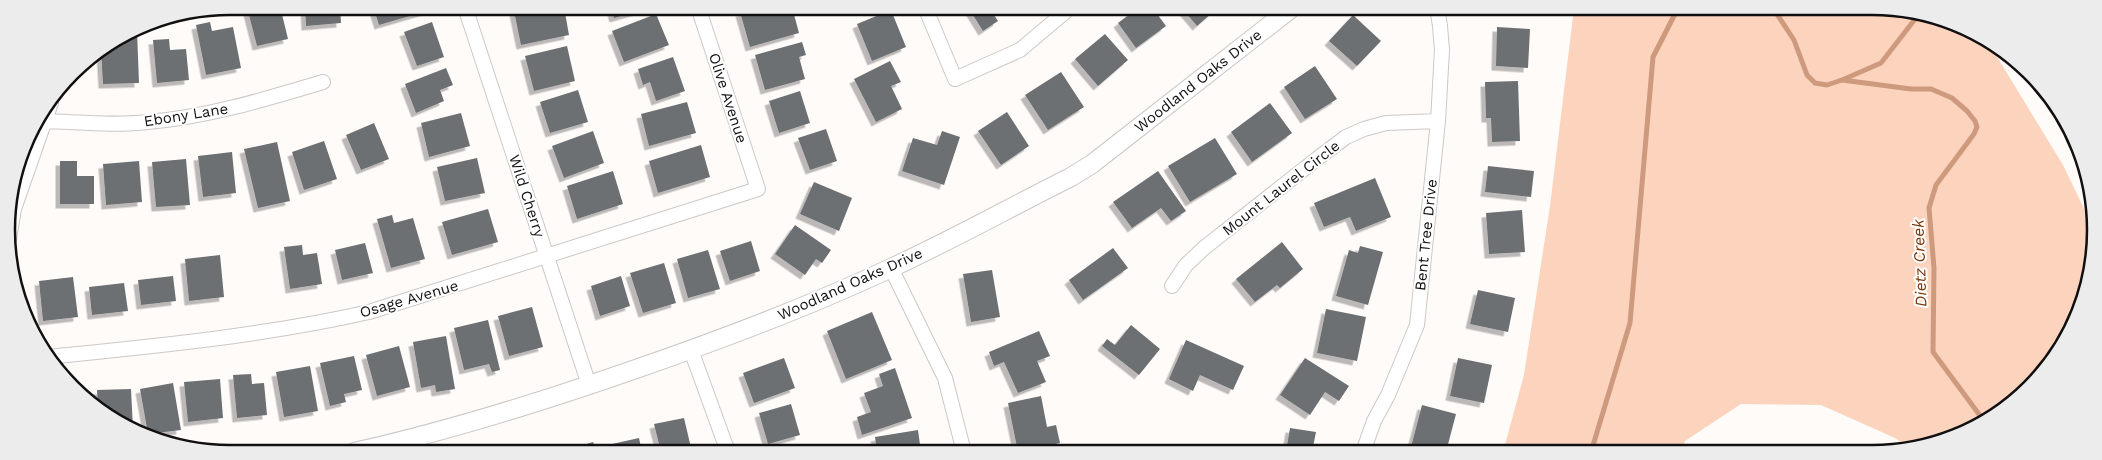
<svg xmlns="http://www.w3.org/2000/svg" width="2102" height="460" viewBox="0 0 2102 460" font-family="'Work Sans',sans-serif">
  <defs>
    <filter id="shadow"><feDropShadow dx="-4.5" dy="4.5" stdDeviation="0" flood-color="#0004"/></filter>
  </defs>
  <rect width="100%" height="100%" fill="#fffbf9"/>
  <path fill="#fcd4be" d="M1574,8H1901L1985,37L2063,165L2091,223L2094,259L2073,329L2030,388L1971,431L1910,449L1895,438L1821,405L1741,404L1685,441L1681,452H1503L1524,375L1550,206Z"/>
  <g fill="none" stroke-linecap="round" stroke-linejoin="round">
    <path stroke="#ce9a7d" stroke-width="5" d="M1773,8L1794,40L1807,75L1815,83L1827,85L1842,80L1911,89H1931L1952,98L1967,111L1975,121L1977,127L1974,134L1936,185L1929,208L1934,268L1933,352L1984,421
      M1842,80L1881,63L1919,14
      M1591,452L1630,323L1653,57L1678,8"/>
  </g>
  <path fill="#6d6f72" filter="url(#shadow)" d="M266,6H280L288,39L257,46L248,11Z
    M305,6H340L341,23L306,26Z
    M373,6H426L427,11L379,25Z
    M537,7H564L569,35L521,45L514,11Z
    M611,7H653L614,18Z
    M762,7H792L799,33L750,47L740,12Z
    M968,7H993L990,9L998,21L983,31Z
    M1139,7H1152L1166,26L1136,48L1118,23Z
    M1181,7H1209L1213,12L1197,26Z
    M891,10L906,47L872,61L857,24Z
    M656,14L669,45L624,62L612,31Z
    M1353,15L1381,41L1357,66L1329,41Z
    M210,22L212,31L233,27L241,68L206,75L196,25Z
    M432,22L444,57L417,66L404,32Z
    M1497,27L1530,29L1528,68L1496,66Z
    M132,31H137L139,83L103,84L101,50Z
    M1105,34L1128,60L1098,86L1075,59Z
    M169,39L170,50L186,49L189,80L157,83L153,40Z
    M802,42L806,55L799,57L805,79L765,90L755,55Z
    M567,46L575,81L534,91L525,56Z
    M673,57L685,91L656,101L650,82L643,85L638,69Z
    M890,61L901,82L891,86L902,109L876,122L854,79Z
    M1315,66L1337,99L1305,119L1284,87Z
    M446,68L453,85L440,90L444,101L416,113L405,84Z
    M1061,72L1084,107L1048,130L1025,95Z
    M1518,81L1520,141L1492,142L1491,118H1486L1485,82Z
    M578,90L588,122L550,133L540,102Z
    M800,91L810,123L779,133L769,101Z
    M687,102L696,133L649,146L641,114Z
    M1270,103L1292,133L1252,162L1231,132Z
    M1007,112L1029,146L1001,165L978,131Z
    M461,113L470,146L429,157L421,123Z
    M374,123L389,159L361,170L346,135Z
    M826,129L837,161L810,170L798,138Z
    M593,131L604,163L564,178L552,146Z
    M942,131L960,137L944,185L902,171L913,138L937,145Z
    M1215,138L1237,174L1190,202L1168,166Z
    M324,141L337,179L304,190L292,152Z
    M277,142L290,201L258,208L244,149Z
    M701,145L710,177L658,193L649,161Z
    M232,152L236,193L203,197L198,156Z
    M477,158L485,193L445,201L437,167Z
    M186,159L190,205L156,207L152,162Z
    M60,161H77V176H94V204H60Z
    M139,161L142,202L106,205L103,164Z
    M1488,166L1534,171L1531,197L1485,192Z
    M613,171L623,204L577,219L567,186Z
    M1158,171L1186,211L1171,221L1161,208L1132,228L1113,202Z
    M1375,178L1391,217L1356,231L1350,217L1324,227L1314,203Z
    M814,182L852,198L839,231L800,214Z
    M488,209L498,242L452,255L442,222Z
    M1522,210L1525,252L1489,254L1486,213Z
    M392,215L394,223L413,218L425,259L391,268L377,219Z
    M795,225L831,250L822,263L816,259L805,275L775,254Z
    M751,241L760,271L730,281L720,251Z
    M1282,242L1303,269L1280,288L1277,285L1255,302L1236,279Z
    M365,243L373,273L342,280L335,250Z
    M302,245L303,255L317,253L322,284L290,289L284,247Z
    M1360,246L1383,252L1368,305L1336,296L1349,250L1358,253Z
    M1113,248L1128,268L1083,300L1069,280Z
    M708,250L720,289L688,298L677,259Z
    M220,255L224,297L189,301L185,259Z
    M664,263L676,303L643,313L630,273Z
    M992,270L1000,317L971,322L963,274Z
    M173,276L176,301L141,305L138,280Z
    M621,276L630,306L600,316L591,286Z
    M73,277L78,317L43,321L39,281Z
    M124,283L128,311L92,315L89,287Z
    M1478,290L1515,298L1508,332L1470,324Z
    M532,307L543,347L509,356L498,316Z
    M1326,309L1366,317L1357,361L1317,353Z
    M872,312L892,360L846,379L827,331Z
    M488,320L500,370L492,372L489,364L464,370L454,328Z
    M1131,325L1160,349L1139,375L1102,346L1107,339L1115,345Z
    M1039,331L1050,356L1037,361L1046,382L1018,393L1004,362L994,366L989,352Z
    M446,336L455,389L436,392L435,385L421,388L413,342Z
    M1186,340L1244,366L1233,390L1200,375L1193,391L1169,379Z
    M399,346L410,387L377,396L366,355Z
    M354,356L362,390L344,394L346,402L330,406L320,363Z
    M784,358L795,388L754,403L743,373Z
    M1305,358L1349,386L1339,401L1325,392L1310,415L1280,395Z
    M1458,358L1492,365L1484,403L1450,396Z
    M310,366L318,411L284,417L276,372Z
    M895,368L912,418L862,435L857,417L871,412L864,393L883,386L879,374Z
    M251,374L252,384L264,383L267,415L237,418L233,375Z
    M220,379L223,418L188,422L184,382Z
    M173,383L181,430L148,434L140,389Z
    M131,389L133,429L118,424L98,406L97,390Z
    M1041,396L1047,427L1056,425L1060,443L1018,452L1008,403Z
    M791,404L800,435L768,444L759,413Z
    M1422,405L1456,414L1446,452L1410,451Z
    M684,418L692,452H661L654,424Z
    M1290,428L1316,432L1312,452H1286Z
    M918,430L921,452H877L875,437Z
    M639,438L642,452H614L612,444Z
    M593,442L597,452H564V451Z"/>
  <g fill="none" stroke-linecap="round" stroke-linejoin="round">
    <g stroke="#ccc8c6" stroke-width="16">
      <path id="minor" d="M465,7L589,385
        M925,7L955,79L1020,50L1071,7
        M44,121C79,122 114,126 148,122C208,117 266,99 323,82
        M9,239L14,209L51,103
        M891,268L945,378L964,452
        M1172,286L1186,265L1204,248L1318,158L1346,137L1364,129L1386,123L1438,121
        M691,350L728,452
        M48,357C156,346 263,336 369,312L758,189L698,7
        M1363,452L1374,421L1388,395L1417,325L1438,121L1442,50L1440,26L1437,8"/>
    </g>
    <g stroke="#ccc8c6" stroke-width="20">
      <path id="tertiary" d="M354,452C449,431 541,402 633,370C720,340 808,307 891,268C952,240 1011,207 1071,177L1092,164L1293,7"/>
    </g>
    <use href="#minor" stroke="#fff" stroke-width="14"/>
    <use href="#tertiary" stroke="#fff" stroke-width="18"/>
  </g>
  <g text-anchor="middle" stroke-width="4" stroke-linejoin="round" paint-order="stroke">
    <g font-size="15" fill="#110f0f" stroke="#fff">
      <text transform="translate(1198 81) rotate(-38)" y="5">Woodland Oaks Drive</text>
      <text transform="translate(728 98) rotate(72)" y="5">Olive Avenue</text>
      <text transform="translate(186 115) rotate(-9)" y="5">Ebony Lane</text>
      <text transform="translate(1281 188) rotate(-38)" y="5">Mount Laurel Circle</text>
      <text transform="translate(527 196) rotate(72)" y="5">Wild Cherry</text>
      <text transform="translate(1426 235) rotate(-84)" y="5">Bent Tree Drive</text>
      <text transform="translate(850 284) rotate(-24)" y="5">Woodland Oaks Drive</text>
      <text transform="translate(409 299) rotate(-16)" y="5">Osage Avenue</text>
    </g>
    <g font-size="16" font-style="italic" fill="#783809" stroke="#fff">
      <text transform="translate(1919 263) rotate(-92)" y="6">Dietz Creek</text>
    </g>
  </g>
  <path d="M0 0H2102V460H0ZM230 15H1872A215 215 0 0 1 2087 230V230A215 215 0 0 1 1872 445H230A215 215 0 0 1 15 230V230A215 215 0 0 1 230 15Z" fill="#ececec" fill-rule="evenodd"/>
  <path fill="none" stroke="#110f0f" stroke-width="2.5" d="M230 15H1872A215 215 0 0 1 2087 230V230A215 215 0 0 1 1872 445H230A215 215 0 0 1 15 230V230A215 215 0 0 1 230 15Z"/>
</svg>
